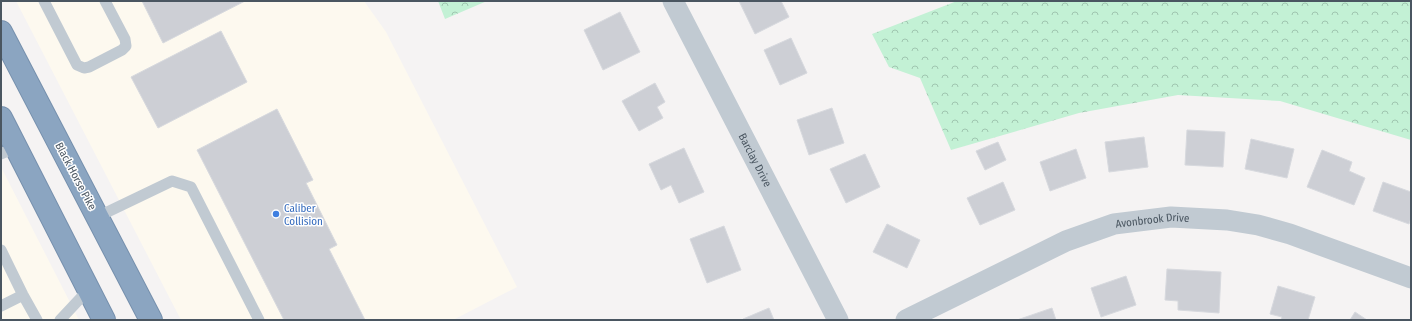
<svg xmlns="http://www.w3.org/2000/svg" width="1412" height="321" viewBox="0 0 1412 321" font-family="'Fira Sans Condensed',sans-serif">
  <defs>
    <pattern id="forest-crowns" width="20" height="18" patternUnits="userSpaceOnUse"><rect width="20" height="18" fill="#c3f1d5"/><path d="M2 6a3 3 0 1 1 6 0M12 15a3 3 0 1 1 6 0" fill="none" stroke="#a0c6b0"/></pattern>
  </defs>
  <rect width="100%" height="100%" fill="#f5f3f3"/>
  <path fill="#fdf9ef" d="M16,1H364L386,32L517,287L453,320H181Z
    M1,167L79,320H1Z"/>
  <path fill="url(#forest-crowns)" d="M438,1H487L445,19Z
    M957,1H1411V140L1280,101L1178,95L1079,113L951,150L920,78L889,67L872,34Z"/>
  <path fill="#cdcfd5" stroke="#d7d9de" d="M142,1H245L163,43Z
    M739,1H781L789,17L755,34Z
    M620,12L640,52L603,70L584,30Z
    M221,31L247,82L158,128L131,77Z
    M791,38L807,73L780,85L764,50Z
    M655,83L665,102L657,107L663,118L639,131L622,101Z
    M832,108L844,143L809,155L797,120Z
    M277,109L313,180L306,183L337,245L329,249L365,320H284L197,150Z
    M1187,130L1225,132L1223,167L1185,165Z
    M1144,137L1148,167L1109,172L1105,142Z
    M1251,139L1294,149L1287,178L1245,169Z
    M998,142L1006,160L985,170L976,151Z
    M684,148L704,192L679,203L671,185L661,190L649,164Z
    M1076,149L1086,178L1050,191L1040,162Z
    M1322,150L1352,162L1349,171L1365,178L1354,205L1307,187Z
    M865,154L880,187L846,203L830,169Z
    M1003,182L1015,210L980,225L967,198Z
    M1383,182L1411,192V218L1409,224L1373,211Z
    M887,224L920,240L907,268L873,252Z
    M724,226L741,270L707,283L690,239Z
    M1167,269L1221,272L1219,313L1178,310V301L1165,300Z
    M1126,276L1136,305L1101,317L1091,288Z
    M1278,286L1315,297L1308,320H1281L1282,317L1270,314Z
    M769,308L774,320H743V319Z
    M1052,308L1056,320H1017Z
    M1355,312L1367,320H1350Z"/>
  <g fill="none" stroke-linecap="round" stroke-linejoin="round">
    <g stroke="#7690ad" stroke-width="24">
      <path id="highway" d="M1,32L151,320
        M1,118L104,320"/>
    </g>
    <path stroke="#c1cad2" stroke-width="11" d="M44,1L77,65L84,68L89,67L122,50L126,46L125,39L105,1
      M1,154L15,148
      M97,217L172,181L191,187L259,320
      M1,250L23,295L37,320
      M1,306L23,295
      M60,320L89,289"/>
    <g stroke="#c1cad2" stroke-width="21">
      <path id="s1" d="M673,1L838,320"/>
      <path id="s2" d="M906,320L1066,241L1114,224L1171,217L1227,220L1258,225L1290,234L1411,278"/>
    </g>
    <use href="#highway" stroke="#8ba5c1" stroke-width="22"/>
  </g>
  <circle fill="#3f7fe0" stroke="#fff" stroke-width="1.5" cx="276" cy="214" r="4"/>
  <g text-anchor="middle" stroke-width="3" stroke-linejoin="round" paint-order="stroke">
    <g font-size="11" fill="#4a5661" stroke="#fff">
      <text dy="4" stroke="none"><textPath href="#s1" startOffset="179">Barclay Drive</textPath></text>
      <text transform="translate(76 176) rotate(62)" y="4">Black Horse Pike</text>
      <text dy="4" stroke="none"><textPath href="#s2" startOffset="268">Avonbrook Drive</textPath></text>
    </g>
    <g font-size="11" fill="#366cbe" stroke="#fff" text-anchor="start">
      <text x="284" y="212">Caliber<tspan x="284" dy="13">Collision</tspan></text>
    </g>
  </g>
  <rect width="1412" height="321" fill="none" stroke="#4a5661" stroke-width="4"/>
</svg>
